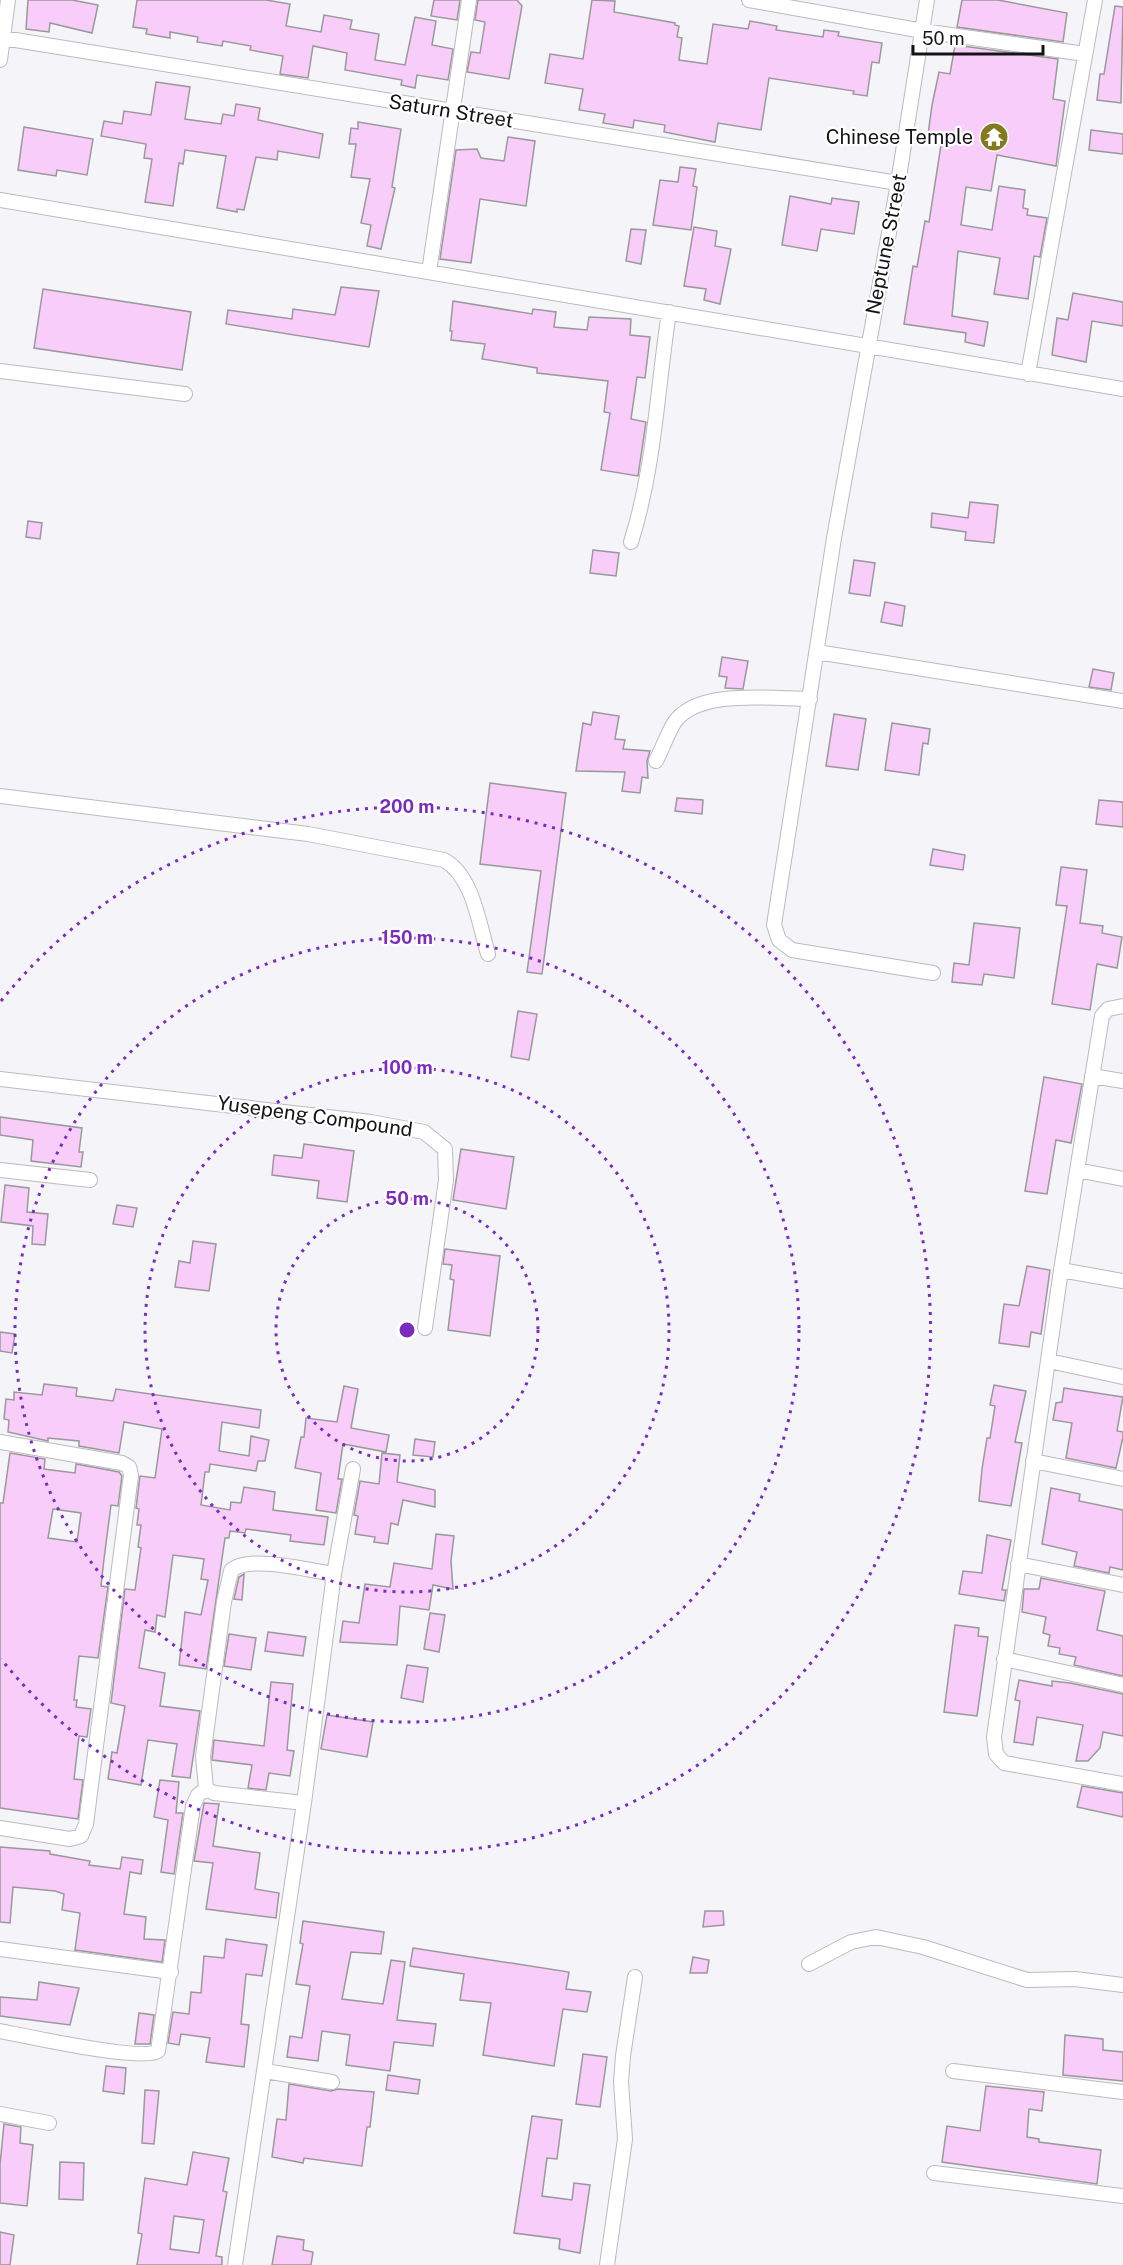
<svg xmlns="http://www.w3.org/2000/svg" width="1123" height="2265" viewBox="0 0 1123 2265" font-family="'Public Sans',sans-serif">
  <rect width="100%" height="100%" fill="#f5f5f9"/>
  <path fill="#f8cdf9" stroke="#9b989b" stroke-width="1.5" fill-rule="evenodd" d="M28,0H72L98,5L92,33L50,23L49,32L26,29Z
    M137,0H266L290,4L286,26L321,32L324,15L352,20L350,29L379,34L375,60L405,65L415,17L436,21L432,45L453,49L448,80L417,75L415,88L401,85L402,80L345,70L347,53L313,46L308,78L280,74L283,56L250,50L251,46L223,41L222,46L197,42L198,37L170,32V38L146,34L147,29L133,27Z
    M434,0H460L457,20L431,16Z
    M478,0H517L522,6L509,79L467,72L471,52L480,53L485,22L475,20Z
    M592,0L615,1L614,12L675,23V25L679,26L677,37L682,38L679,60L707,64L713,24L748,29L750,21L777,26L776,30L823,37L824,30L839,32L838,36L882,43L879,63L872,62L867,96L853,94L854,91L769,78L761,130L718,123L715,142L664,132L665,125L634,120L633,128L603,123L605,114L579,110L583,89L545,83L550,54L583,59Z
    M962,0H998L1067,13L1063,42L957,27Z
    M1115,6L1123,7L1121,103L1097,100L1100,74H1104Z
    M955,45L1058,59L1053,99L1065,101L1056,166L997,155L991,191L966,187L961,225L992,230L999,186L1025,190L1023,208L1028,209L1027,215L1047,218L1040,257L1034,256L1028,299L994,294L1000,258L958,251L952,316L988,322L984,346L965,342L966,333L904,324L913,266L917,267L925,221L929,222L941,145L927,142L932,105L939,72L950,74Z
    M156,82L190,87L185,119L221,124L223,114L234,116L236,104L260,108L258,120L323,134L319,158L278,151L277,160L256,157L244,210L237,209V212L217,208L226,156L185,150L183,164L179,163L173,206L145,202L152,159L144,158L146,144L101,136L104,121L122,124L124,111L151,115Z
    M358,122L401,129L392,187L395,188L381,249L367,246L371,225L361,223L370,179L351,177L356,144H349L351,128L358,129Z
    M24,127L93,139L87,175L57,170L56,176L18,170Z
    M1091,130L1123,134V154L1089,150Z
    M508,137L535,141L526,206L480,199L471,263L440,259L456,150L477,149L481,158L504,161Z
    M680,167L696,169L693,186L697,187L691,230L653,225L660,180L678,182Z
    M790,196L831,204L832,198L859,202L854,234L821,229L817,251L782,245Z
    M694,227L717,231L715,246L731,249L720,304L704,300L706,289L684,286Z
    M631,229L646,230L641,264L626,261Z
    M341,287L379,291L369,347L226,324L228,310L292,319L293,309L335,315Z
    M43,289L191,312L182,370L34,348Z
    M1073,293L1123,302V326L1092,321L1086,362L1052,355L1057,318L1068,320Z
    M453,301L532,314L533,309L556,312L554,327L587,330L589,317L631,319L630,335L650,337L645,378L637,377L631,419L646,422L638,476L601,470L610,413L604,412L608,381L537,373V368L482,359L485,344L451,340L452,331H450Z
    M970,502L998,505L994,543L965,540L966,532L931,527L932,513L968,518Z
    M28,521L42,523L40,539L26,537Z
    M593,550L619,553L616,576L590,573Z
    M854,560L875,563L870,596L849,593Z
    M885,602L905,606L902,626L881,622Z
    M722,657L748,661L743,689L725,688L727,677L719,676Z
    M1093,669L1114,673L1111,690L1089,687Z
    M593,712L619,716L615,739L625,740L623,749L650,751L647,761L648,778L642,777L640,793L622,791L625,772L576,771L583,723L591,725Z
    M834,714L866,719L858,770L826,766Z
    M892,723L930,729L928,744L923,743L919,775L885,770Z
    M490,783L566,793L542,974L527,972L541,871L480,864Z
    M677,798L703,800L702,814L675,811Z
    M1099,800L1123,802V827L1096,824Z
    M933,849L965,855L963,870L930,865Z
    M1061,867L1087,870L1080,923L1103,926L1102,933L1122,937L1117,968L1097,964L1090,1010L1052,1004L1067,906L1056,905Z
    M974,923L1020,928L1014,978L984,974L982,985L952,982L954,963L969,965Z
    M518,1011L537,1014L529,1060L511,1057Z
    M1044,1077L1082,1084L1071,1143L1056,1140L1047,1194L1025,1191Z
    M0,1117L82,1128L79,1152H83L81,1167L31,1161L33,1140L0,1135Z
    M304,1144L354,1151L347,1202L317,1198L319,1181L272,1175L274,1155L302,1158Z
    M461,1149L514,1157L506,1209L453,1200Z
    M5,1185L29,1188L27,1212L48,1214L45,1245L32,1244L33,1226L1,1222Z
    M117,1205L137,1208L133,1227L113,1224Z
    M193,1241L216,1244L209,1291L175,1287L179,1261L190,1263Z
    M445,1249L500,1256L490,1336L448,1330L454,1280L450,1279L452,1265L443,1264Z
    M1027,1266L1050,1270L1041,1334L1031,1332L1029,1347L999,1343L1004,1304L1019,1306Z
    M0,1332L15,1334L12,1353L0,1351Z
    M44,1384L77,1388L76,1396L113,1401L116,1389L261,1410L259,1428L222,1422L219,1451L249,1456L251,1436L269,1440L265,1461H258L256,1471L210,1464L209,1472H205L201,1505L230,1510L231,1502L241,1503L244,1487L275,1492L273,1510L328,1517L324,1545L290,1541L291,1535L246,1529L245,1533L230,1531L229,1538H225L206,1669L179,1665L185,1612L201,1615L208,1580L201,1579L204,1559L173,1555L165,1617L157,1615L155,1632L145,1630L139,1668L165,1673L160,1706L200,1711L190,1778L172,1776L177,1744L148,1740L141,1785L108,1779L112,1752L117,1753L125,1706L111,1703L125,1589L135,1590L141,1548L138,1547L141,1525H137L139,1509L136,1508L140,1476L155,1478L162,1429L124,1422L119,1453L79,1446V1441L48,1438V1441L8,1432L9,1420L4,1419L6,1399L14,1400V1392L42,1395Z
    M994,1385L1026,1391L1015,1442L1022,1443L1011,1506L979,1501L982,1469L987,1438H990L995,1406L990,1405Z
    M344,1386L358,1389L351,1428L389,1435L386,1452L343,1444L338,1479H342L336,1513L316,1510L321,1473L295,1468L301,1437H304L306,1418L337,1422Z
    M1064,1388L1123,1397L1117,1431L1123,1432V1437L1116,1468L1066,1458L1072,1423L1053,1420L1056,1403L1062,1402Z
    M415,1439L435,1442L433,1457L413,1455Z
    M10,1453L45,1459L44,1469L75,1473L76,1464L119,1472L122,1476L118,1506L111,1505L104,1559L101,1586L108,1587L98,1658L79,1656L74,1700H77L76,1707L91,1709L87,1737L79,1736L74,1779L83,1780L78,1819L0,1808V1503H3ZM53,1509L81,1513L77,1542L48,1538Z
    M382,1453L400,1455L397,1482L435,1490V1507L403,1500L398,1525L391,1523L388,1544L374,1542L375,1537L355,1534L358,1516L354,1515L360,1481L379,1484Z
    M1051,1488L1080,1494L1079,1501L1123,1510V1570L1110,1567L1109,1573L1074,1566L1077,1552L1042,1544Z
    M436,1534L454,1536L451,1561L453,1589L433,1585L429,1610L400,1606L397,1645L340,1642L343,1621L359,1623L365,1584L390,1587L394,1563L432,1569Z
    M987,1535L1011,1540L1002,1590H1006L1004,1601L959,1594L963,1571L982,1573Z
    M244,1574L242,1600L234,1599L239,1577Z
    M1041,1578L1105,1591L1097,1630L1123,1636V1676L1074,1665L1076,1657L1059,1654L1060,1648L1048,1646L1050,1635L1043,1633L1046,1617L1022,1612L1024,1589H1039Z
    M430,1613L445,1615L439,1652L424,1649Z
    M955,1625L979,1628L978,1636L988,1637L977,1716L944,1712Z
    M268,1632L306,1637L303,1656L265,1651Z
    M229,1634L256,1638L251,1670L224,1666Z
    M407,1665L428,1668L423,1702L401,1698Z
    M1019,1680L1052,1686V1681L1070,1683L1123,1694V1736L1103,1732L1100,1748L1088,1761H1076L1083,1725L1037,1717L1033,1745L1014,1742L1020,1701L1015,1700Z
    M271,1682L293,1684L287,1750L294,1751L290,1776L269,1773L266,1790L248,1788L252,1765L212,1760L214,1740L264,1746Z
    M327,1715L373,1722L367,1757L321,1749Z
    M160,1780L179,1782L176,1813H183L174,1874L161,1872L168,1820L154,1817Z
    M1082,1786L1123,1793V1817L1077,1807Z
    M204,1803L219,1804L213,1846L260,1853L255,1889L279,1893L276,1918L206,1909L213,1863L194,1861Z
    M0,1847L50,1851V1854L90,1861L89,1865L120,1869L122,1857L143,1860L141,1874L130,1872L124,1914L146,1917L144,1939L165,1940L162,1962L75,1950L80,1913L62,1910L64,1894L55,1891L13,1887L10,1923L0,1922Z
    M705,1911H723L724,1925L703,1927Z
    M303,1921L384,1932L381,1954L351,1952L342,1999L383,2004L391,1960L405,1962L397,2020L436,2024L433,2046L394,2042L390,2071L346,2065L350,2035L322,2031L318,2061L287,2057L290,2036L302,2038L310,1986L296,1984L303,1944L300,1943Z
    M226,1939L267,1945L262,1976L246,1974L241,2024L249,2025L244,2067L206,2062L210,2038L181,2034L179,2045L168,2043L173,2012L189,2014L191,1992L201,1993L204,1956L224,1958Z
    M413,1948L569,1972L566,1989L591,1992L587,2012L563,2009L554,2066L483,2055L491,2003L460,2000L464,1974L410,1966Z
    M693,1957L709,1960L707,1973H690Z
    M39,1982L79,1988L70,2025L0,2016V1997L37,2000Z
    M139,2013L154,2015L150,2044H135Z
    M1065,2035L1103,2039V2050L1123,2052V2081L1063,2075Z
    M583,2054L607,2057L600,2107L576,2104Z
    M106,2066L126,2068L124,2094L103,2091Z
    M388,2075L420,2080L418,2094L386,2090Z
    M289,2084L331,2091L338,2089L374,2092L370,2127H367L362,2166L304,2158L303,2163L272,2157L277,2119L286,2120Z
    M986,2086L1044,2092L1042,2111L1029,2109L1027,2137L1039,2139V2142L1101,2150L1097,2184L942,2162L947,2126L980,2131Z
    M145,2090L159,2091L154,2144L142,2143Z
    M532,2116L562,2120L557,2159L547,2158L542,2196L572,2200L574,2183L590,2185L580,2253L559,2249L560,2239L514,2233Z
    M4,2124L21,2127L20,2143L33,2145L27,2206L0,2203V2165Z
    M193,2152L229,2158L223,2191L227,2192L216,2256L222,2257V2265H137L142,2234L138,2233L145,2178L187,2185ZM174,2216L204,2220L199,2253L170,2249Z
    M60,2162L84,2163L83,2200L59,2199Z
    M0,2232L14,2235L10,2265H0Z
    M277,2236L304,2240L303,2250L313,2252L311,2265H272Z"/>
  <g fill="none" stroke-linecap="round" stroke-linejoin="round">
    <g stroke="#bbbabe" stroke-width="16">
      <path id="street" d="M749,0L923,31L1085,54
        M927,0L898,183L834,538L774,925L779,940L792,950L933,973
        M3,38L898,183
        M0,60L8,0
        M0,200L1123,389
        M429,272L469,0
        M0,371L185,394
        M1028,374L1095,0
        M631,542C655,466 657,390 669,312
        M817,652L1123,701
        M656,761C662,749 667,735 674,723C697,688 773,699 810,699
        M0,796L308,834L444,860C473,876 479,924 488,954
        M1123,1006L1108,1009L1102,1016L1061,1270L994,1737L996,1754L1004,1763L1123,1784
        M1092,1076L1123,1081
        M0,1079L371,1122L424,1132L445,1149L446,1180L425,1328
        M0,1170L90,1180
        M1077,1170L1123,1179
        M1061,1270L1123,1281
        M1049,1361L1123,1377
        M0,1442L122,1463L129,1467L131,1475L86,1824L81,1836L70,1839L0,1828
        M1033,1461L1123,1479
        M1018,1564L1123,1585
        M1004,1659L1123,1685
        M304,1803L214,1793L206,1789L203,1756L224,1602L231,1571C246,1554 312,1571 334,1574
        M0,1949L171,1972
        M809,1964L851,1942L876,1937L923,1947L1027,1980L1075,1979L1123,1985
        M0,2031C26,2036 142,2062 158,2051L193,1806L198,1795L206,1789
        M265,2071L332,2082
        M953,2071L1123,2092
        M0,2114L49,2123
        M934,2173L1123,2196
        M235,2265L304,1803L334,1574L353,1469
        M607,2265L625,2139L621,2082L623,2056L635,1977"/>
    </g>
    <use href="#street" stroke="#fff" stroke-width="14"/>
  </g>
  <g fill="none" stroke="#7b2cbf" stroke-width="3" stroke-dasharray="3 6">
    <circle cx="407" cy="1330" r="131"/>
    <circle cx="407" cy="1330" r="262"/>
    <circle cx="407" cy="1330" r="392"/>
    <path d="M1 1001A523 523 0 1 1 1 1659"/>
  </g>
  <defs>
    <g id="temple-disc" transform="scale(1.5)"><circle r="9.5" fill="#84791e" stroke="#fff"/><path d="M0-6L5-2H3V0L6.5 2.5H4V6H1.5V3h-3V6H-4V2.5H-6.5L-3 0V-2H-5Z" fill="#fff"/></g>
  </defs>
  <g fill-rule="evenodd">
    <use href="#temple-disc" x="994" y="137"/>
  </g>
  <g text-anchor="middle" stroke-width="4.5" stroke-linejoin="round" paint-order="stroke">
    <g font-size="20" fill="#141416" stroke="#fff">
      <text transform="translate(451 111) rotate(9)" y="7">Saturn Street</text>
      <text transform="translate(886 244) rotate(-79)" y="7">Neptune Street</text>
      <text transform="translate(315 1116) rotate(8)" y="7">Yusepeng Compound</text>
    </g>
    <g font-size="20" fill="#141416" stroke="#fff" text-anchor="end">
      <text x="973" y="144">Chinese Temple</text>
    </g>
  </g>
  <circle cx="407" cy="1330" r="9" fill="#7b2cbf" stroke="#fff" stroke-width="3"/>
  <g font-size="18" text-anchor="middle" font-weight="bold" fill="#7b2cbf" stroke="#fff" stroke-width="4.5" stroke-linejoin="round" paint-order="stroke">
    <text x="407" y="813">200 m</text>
    <text x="407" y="944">150 m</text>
    <text x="407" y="1074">100 m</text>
    <text x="407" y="1205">50 m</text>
  </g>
  <path d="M913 45v9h130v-9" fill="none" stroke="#141416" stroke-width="3"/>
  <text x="922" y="45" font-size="18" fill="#141416" stroke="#ffffff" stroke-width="4.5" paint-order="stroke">50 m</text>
</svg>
